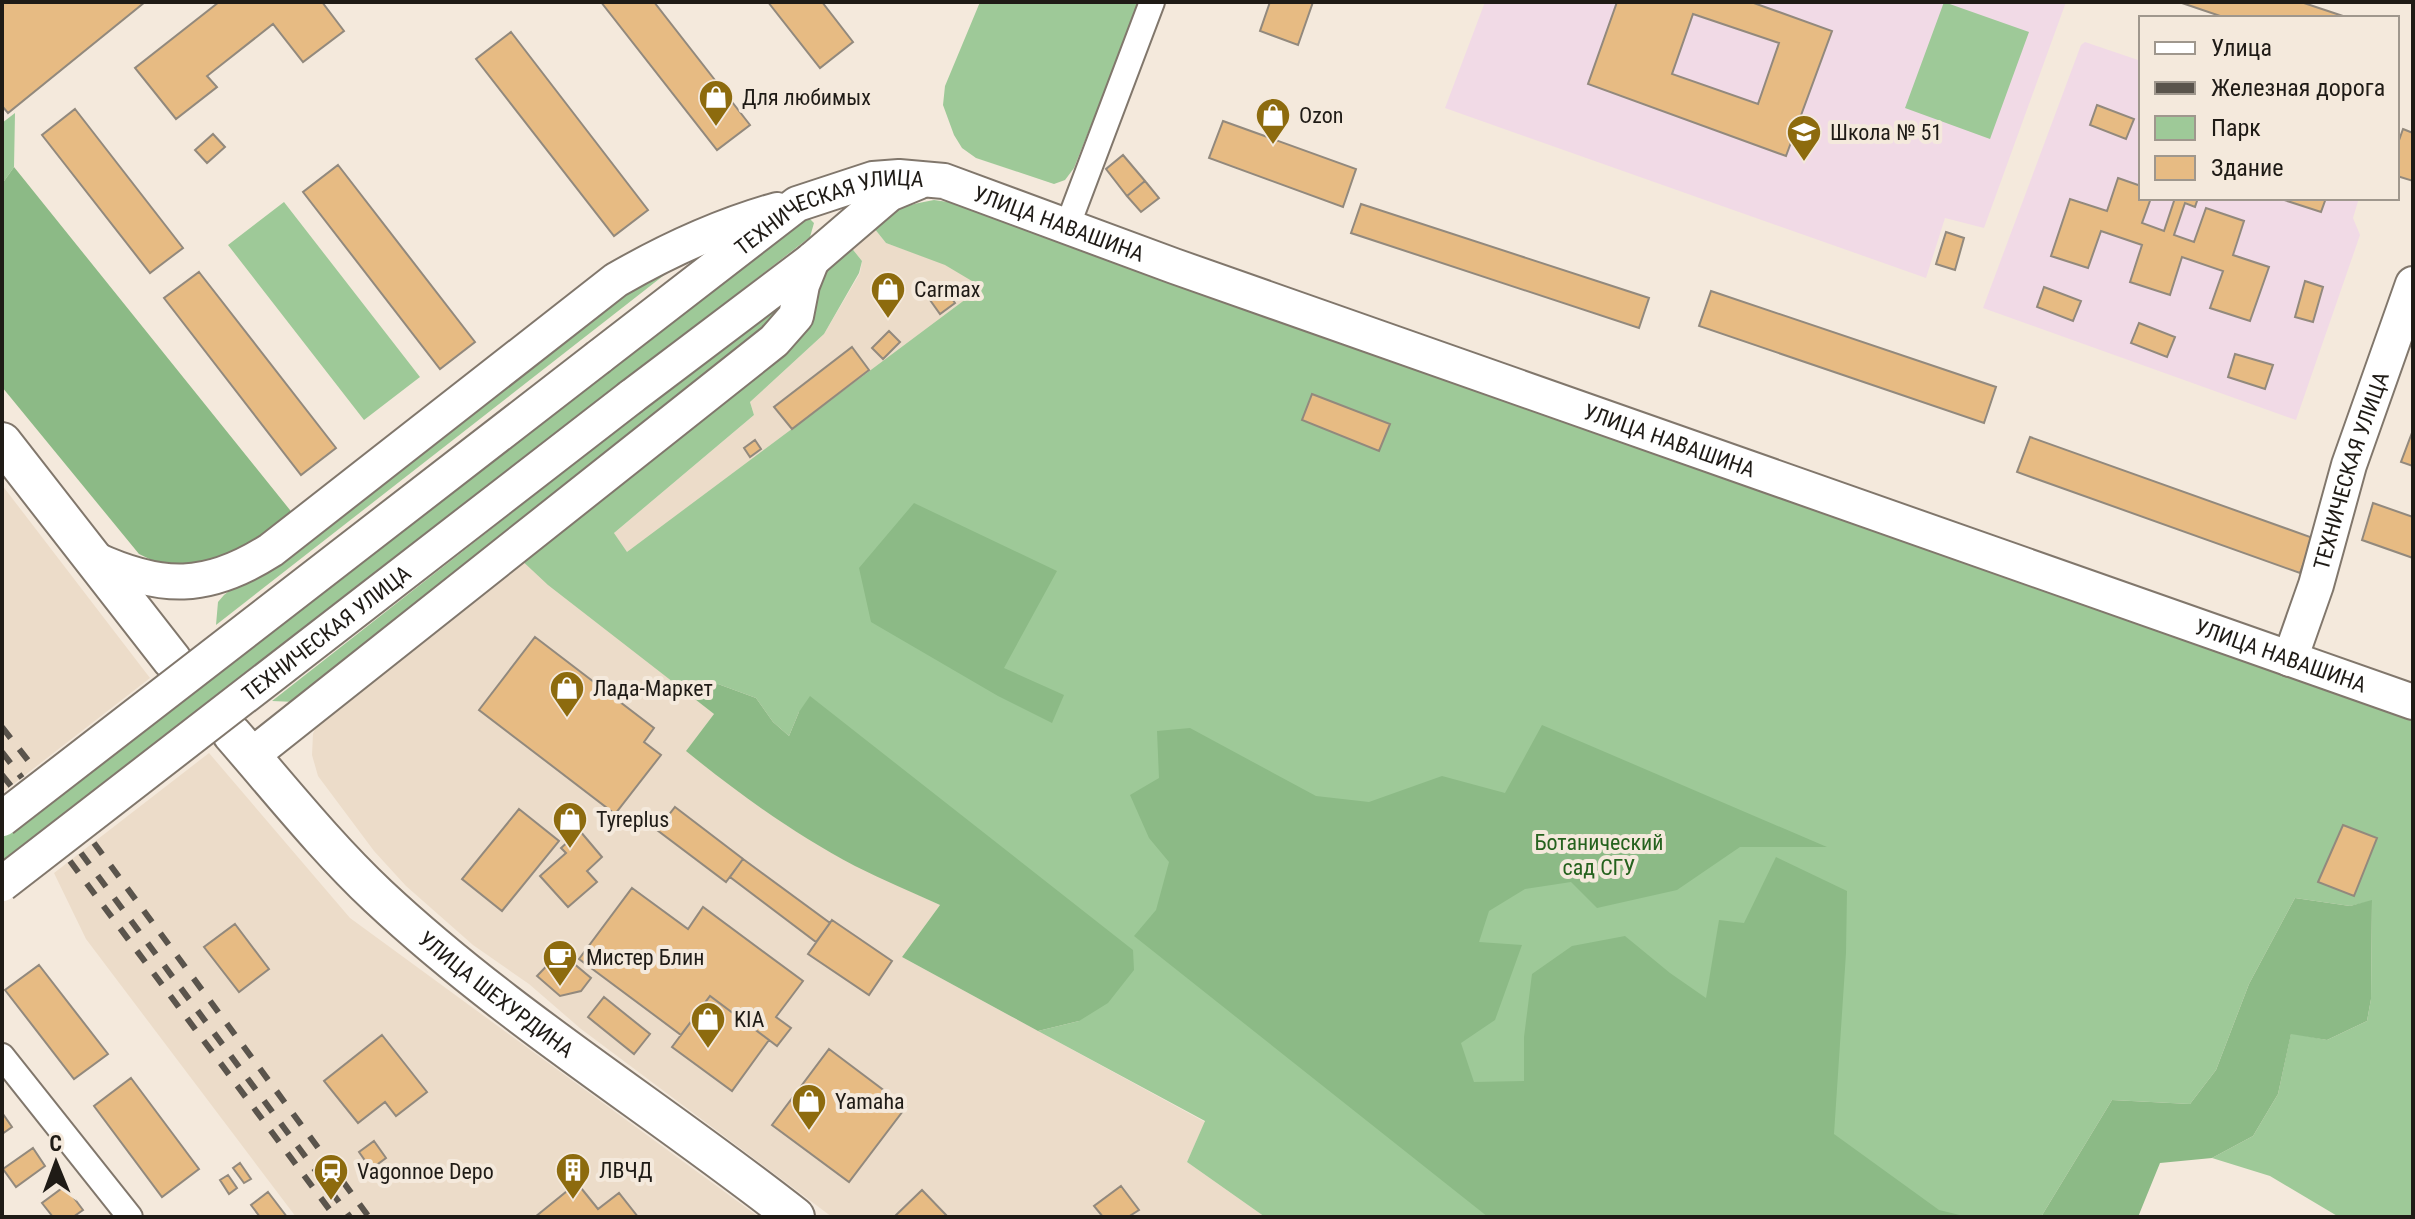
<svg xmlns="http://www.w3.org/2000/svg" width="2415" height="1219" viewBox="0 0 2415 1219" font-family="'Roboto Condensed',sans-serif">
  <rect width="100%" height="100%" fill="#f4e9dc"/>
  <path fill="#ecdcc9" d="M870,223L886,243L945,264L983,287L627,553L614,533L754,415L750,402L824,334L860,273L862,261L846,241Z
    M2,485L150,678L2,793Z
    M517,556L714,714L687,750L786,825L854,865L940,905L902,957L1205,1122L1187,1162L1265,1217H832L581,1029L529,984L473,945L406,886L374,851L318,776L312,755L313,734L320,716Z
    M209,753L350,918L759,1217H296L86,939L54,873Z"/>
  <path fill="#f1dae6" d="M1485,2H2066L1984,228L1945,218L1926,278L1445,108Z
    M2085,42L2141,61V198H2359L2353,218L2360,235L2296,420L1983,308L2081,45Z"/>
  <path fill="#9ec998" d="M980,2H1140L1074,168L1065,180L1054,184L976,158L962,148L954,135L943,105L945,86Z
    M1944,2L2029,32L1990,139L1905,108Z
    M15,113L14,167L2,184V123Z
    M934,200L948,202L2413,717V1217H2339L2270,1176L2212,1158L2253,1136L2278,1094L2291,1033L2327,1040L2367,1021L2371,999L2372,901L2350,906L2295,898L2249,984L2216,1070L2190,1104L2112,1100L2041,1217H1265L1187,1162L1205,1121L1038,1031L1079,1021L799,712L789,736L773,722L756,698L718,684L697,688L691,696L548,585L517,556L814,305L832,255L846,241L862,261L859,273L824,334L750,402L754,415L614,533L627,552L982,287L945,265L886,243L870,223C891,211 909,204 934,200Z
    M284,202L420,377L364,420L228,245Z
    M809,218L814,223L810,237L2,866V837L784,227Z
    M686,258L216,625L218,602L224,595L620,287Z
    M774,307L776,309V318L762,334L295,702L272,701Z"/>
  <path fill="#8cba86" d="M14,167L294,515L223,566L162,565L139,554L2,387V184Z
    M914,503L1057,571L1004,668L1064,695L1052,723L998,696L871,622L859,568Z
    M718,684L756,698L773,722L789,736L799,712L810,696L1133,950L1134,970L1108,1003L1079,1021L1038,1031L902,957L940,905C912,892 883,880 855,866C794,834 739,794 686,751L714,714L691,696L697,688Z
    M1542,725L1827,847H1740L1677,890L1597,908L1571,882L1525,889L1489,911L1479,942L1522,945L1495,1020L1461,1043L1474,1082L1524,1081V1037L1532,974L1572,946L1625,936L1670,973L1706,998L1719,920L1744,923L1776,857L1847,891L1846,953L1834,1134L1939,1210L1968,1217H1488L1134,936L1156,910L1169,862L1149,838L1130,795L1159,778L1157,731L1190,728L1316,796L1369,802L1442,776L1505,793Z
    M2295,898L2350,906L2372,900L2371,999L2367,1021L2327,1040L2291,1034L2278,1094L2253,1136L2212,1158L2160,1163L2138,1217H2041L2112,1100L2190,1104L2216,1070L2249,984Z"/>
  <path fill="#e7bb83" stroke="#92897d" stroke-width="2" fill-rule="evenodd" d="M2,2H145L8,113L2,106Z
    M219,2H322L344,31L303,62L273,24L207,76L217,87L176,119L135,68Z
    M601,2H654L750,125L717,150Z
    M768,2H822L853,42L820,68Z
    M1270,2H1313L1298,45L1260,31Z
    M1617,2H1751L1832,31L1786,156L1588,84ZM1693,14L1779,43L1758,104L1672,74Z
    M2179,2H2301L2349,18H2226Z
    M511,32L648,210L614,236L476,59Z
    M2097,105L2134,119L2126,139L2090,125Z
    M75,109L183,248L150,273L42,135Z
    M1223,121L1356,169L1343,207L1209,158Z
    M2403,129L2413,133V181L2397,176V146Z
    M213,134L225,147L207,163L195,150Z
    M1123,155L1145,181L1127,196L1106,169Z
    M338,165L475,342L440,369L303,192Z
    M2118,178L2141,186V198H2151L2142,223L2164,231L2175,198H2198L2195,207L2185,203L2174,235L2194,242L2206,208L2244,221L2233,255L2269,267L2250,321L2210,308L2223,271L2182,257L2170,295L2130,282L2142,245L2101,231L2088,268L2051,256L2070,199L2107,211Z
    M1145,181L1159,198L1141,212L1127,196Z
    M2285,198H2326L2321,212L2284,200Z
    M1361,204L1649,298L1639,328L1351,233Z
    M1946,232L1964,238L1955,270L1936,264Z
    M199,272L336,448L301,475L164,298Z
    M2305,281L2323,287L2313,322L2295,317Z
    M2044,287L2081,301L2073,321L2037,307Z
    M945,289L955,303L940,314L930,300Z
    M1711,291L1996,387L1984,423L1699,326Z
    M2139,323L2175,337L2167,357L2131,343Z
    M889,331L900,342L883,359L872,348Z
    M852,347L869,370L792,429L774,407Z
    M2235,354L2273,365L2265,389L2228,377Z
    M1312,394L1390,424L1379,451L1302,420Z
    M2413,430V466L2401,462Z
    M2030,437L2313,538L2300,573L2017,472Z
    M755,440L761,449L750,457L744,448Z
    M2373,503L2413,517V558L2362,540Z
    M535,637L654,728L644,742L661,755L615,814L479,710Z
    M675,807L743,859L726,882L657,830Z
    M519,809L559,841L502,911L462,879Z
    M2343,825L2377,838L2354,896L2318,882Z
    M580,831L602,857L587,871L597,882L568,907L540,876L566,853L561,848Z
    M743,859L830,923L816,942L730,877Z
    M632,888L688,929L703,907L803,981L776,1017L791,1028L777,1046L710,996L681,1035L579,959Z
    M832,920L892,961L869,995L808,954Z
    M235,924L269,969L239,992L204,947Z
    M560,952L591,978L581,991L560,996L537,976Z
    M39,965L108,1054L74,1079L5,990Z
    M710,996L769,1040L732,1091L672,1047Z
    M604,997L650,1034L634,1054L588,1017Z
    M382,1035L427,1092L396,1116L385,1102L358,1123L324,1081Z
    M829,1049L906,1107L849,1182L772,1125Z
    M131,1078L199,1169L162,1197L94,1106Z
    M3,1114L12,1127L2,1134V1115Z
    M374,1141L386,1158L371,1169L359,1152Z
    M33,1148L45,1166L16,1187L3,1169Z
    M240,1163L251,1179L244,1183L233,1168Z
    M228,1175L237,1188L229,1194L220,1180Z
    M577,1183L598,1209L619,1193L638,1217H535Z
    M65,1186L83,1210L73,1217H53L42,1203Z
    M1121,1186L1139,1210L1128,1217H1103L1094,1206Z
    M922,1190L948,1217H894Z
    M268,1192L287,1217H260L251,1205Z"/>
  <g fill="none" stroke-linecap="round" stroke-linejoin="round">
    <path stroke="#c9c0b4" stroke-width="38" stroke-dasharray="38 19" stroke-linecap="butt" d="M172,660L232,734"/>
    <g stroke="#81776c" stroke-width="28">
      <path id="street" d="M1067,227L1152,2
        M2,1056L130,1217"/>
    </g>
    <g stroke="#81776c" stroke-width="38">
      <g id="secondary">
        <path id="s1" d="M599,357L797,204L873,179L899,177L944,181L1174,266L2413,702"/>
        <path d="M631,397L812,260L889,194L918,182"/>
        <path d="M94,559C161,590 207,591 271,550L616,280C668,250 720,226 777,210"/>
        <path id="s2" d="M2290,659L2316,585L2349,465L2413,284"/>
        <path d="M251,756L774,341L796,316L802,285L812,260"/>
      </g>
    </g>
    <g stroke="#81776c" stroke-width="42">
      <g id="primary">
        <path d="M2,442L172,660"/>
        <path id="s3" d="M232,734C280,789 325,846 378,896C506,1016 658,1109 795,1217"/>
      </g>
    </g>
    <use href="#street" stroke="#fff" stroke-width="24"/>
    <use href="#secondary" stroke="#fff" stroke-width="34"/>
    <use href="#primary" stroke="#fff" stroke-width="38"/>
    <path stroke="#5a544c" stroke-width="6" stroke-dasharray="14 14" stroke-linecap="butt" d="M2,727L34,768
      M2,752L22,778
      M2,775L11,786
      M94,843L369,1217
      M81,853L350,1217
      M70,861L335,1217"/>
    <g stroke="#81776c" stroke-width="38" stroke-linecap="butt">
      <g id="secondary-bridge">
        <path d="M2,819L599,357"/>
        <path id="s4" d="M2,884L631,397"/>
      </g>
    </g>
    <use href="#secondary-bridge" stroke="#fff" stroke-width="34"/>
  </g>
  <defs>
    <g id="shop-pin" transform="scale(1.8)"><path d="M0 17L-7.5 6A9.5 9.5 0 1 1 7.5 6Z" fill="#8d6b0e" stroke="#f4e9dc"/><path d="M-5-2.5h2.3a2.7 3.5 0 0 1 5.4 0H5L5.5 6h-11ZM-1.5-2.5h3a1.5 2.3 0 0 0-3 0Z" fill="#fff"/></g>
    <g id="school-pin" transform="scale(1.8)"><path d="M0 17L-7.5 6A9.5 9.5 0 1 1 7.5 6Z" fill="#8d6b0e" stroke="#f4e9dc"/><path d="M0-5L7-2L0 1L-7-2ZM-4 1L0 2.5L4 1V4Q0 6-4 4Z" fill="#fff"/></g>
    <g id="cafe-pin" transform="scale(1.8)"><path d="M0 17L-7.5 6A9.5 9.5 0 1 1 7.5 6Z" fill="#8d6b0e" stroke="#f4e9dc"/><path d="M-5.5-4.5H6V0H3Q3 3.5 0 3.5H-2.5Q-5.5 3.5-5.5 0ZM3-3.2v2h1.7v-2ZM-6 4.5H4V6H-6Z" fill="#fff"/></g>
    <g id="building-pin" transform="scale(1.8)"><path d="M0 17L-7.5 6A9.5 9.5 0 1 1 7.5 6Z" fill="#8d6b0e" stroke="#f4e9dc"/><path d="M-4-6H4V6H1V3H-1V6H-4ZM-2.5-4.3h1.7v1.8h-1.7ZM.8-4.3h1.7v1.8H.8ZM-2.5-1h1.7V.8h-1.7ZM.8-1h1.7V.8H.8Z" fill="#fff"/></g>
    <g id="station-pin" transform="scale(1.8)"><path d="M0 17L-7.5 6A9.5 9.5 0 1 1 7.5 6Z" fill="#8d6b0e" stroke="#f4e9dc"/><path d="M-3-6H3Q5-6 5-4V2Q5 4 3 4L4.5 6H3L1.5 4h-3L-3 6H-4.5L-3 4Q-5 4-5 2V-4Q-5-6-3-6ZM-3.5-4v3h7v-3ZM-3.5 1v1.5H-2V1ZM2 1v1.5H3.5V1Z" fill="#fff"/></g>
  </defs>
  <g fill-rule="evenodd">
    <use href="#shop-pin" x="716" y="97"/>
    <use href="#shop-pin" x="1273" y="115"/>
    <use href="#school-pin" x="1804" y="132"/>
    <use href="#shop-pin" x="888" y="289"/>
    <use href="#shop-pin" x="567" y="688"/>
    <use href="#shop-pin" x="570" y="819"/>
    <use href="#cafe-pin" x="560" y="957"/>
    <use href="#shop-pin" x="708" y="1019"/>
    <use href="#shop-pin" x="809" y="1101"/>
    <use href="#building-pin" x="573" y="1170"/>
    <use href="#station-pin" x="331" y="1171"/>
  </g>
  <g text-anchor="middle" stroke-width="8" stroke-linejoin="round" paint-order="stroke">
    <g font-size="22" fill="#1f1b16" stroke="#f4e9dc" text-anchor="start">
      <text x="742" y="105">Для любимых</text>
      <text x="1299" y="123">Ozon</text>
      <text x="1830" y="140">Школа № 51</text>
      <text x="914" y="297">Carmax</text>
      <text x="593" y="696">Лада-Маркет</text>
      <text x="596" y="827">Tyreplus</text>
      <text x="586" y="965">Мистер Блин</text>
      <text x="734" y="1027">KIA</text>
      <text x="835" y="1109">Yamaha</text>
      <text x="599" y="1178">ЛВЧД</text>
      <text x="357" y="1179">Vagonnoe Depo</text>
    </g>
    <g font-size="22" fill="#1f1b16" stroke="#f4e9dc">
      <text dy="8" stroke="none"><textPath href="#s1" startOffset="278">ТЕХНИЧЕСКАЯ УЛИЦА</textPath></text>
      <text dy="8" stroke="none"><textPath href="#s1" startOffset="524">УЛИЦА НАВАШИНА</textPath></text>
      <text dy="8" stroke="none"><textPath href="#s1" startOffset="1172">УЛИЦА НАВАШИНА</textPath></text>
      <text dy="8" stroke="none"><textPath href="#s2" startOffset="198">ТЕХНИЧЕСКАЯ УЛИЦА</textPath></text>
      <text dy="8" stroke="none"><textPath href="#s4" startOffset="410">ТЕХНИЧЕСКАЯ УЛИЦА</textPath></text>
      <text dy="8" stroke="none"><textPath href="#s1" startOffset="1820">УЛИЦА НАВАШИНА</textPath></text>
      <text dy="8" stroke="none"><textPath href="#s3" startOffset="372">УЛИЦА ШЕХУРДИНА</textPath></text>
    </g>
    <g font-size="22" fill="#25621e" stroke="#f4e9dc">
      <text x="1599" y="850">Ботанический<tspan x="1599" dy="25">сад СГУ</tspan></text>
    </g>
  </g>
  <rect width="2415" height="1219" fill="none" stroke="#1f1b16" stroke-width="8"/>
  <rect x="2139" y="16" width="260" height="184" fill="#f4e9dc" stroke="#9f978d" stroke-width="2"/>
  <rect x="2155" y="42" width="40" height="12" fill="#ffffff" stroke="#9f978d" stroke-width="2"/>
  <text x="2211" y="56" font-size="24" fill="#1f1b16">Улица</text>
  <rect x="2155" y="82" width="40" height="12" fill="#5a544c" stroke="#9f978d" stroke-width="2"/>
  <text x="2211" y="96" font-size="24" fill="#1f1b16">Железная дорога</text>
  <rect x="2155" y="116" width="40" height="24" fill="#9ec998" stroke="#9f978d" stroke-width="2"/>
  <text x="2211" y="136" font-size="24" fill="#1f1b16">Парк</text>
  <rect x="2155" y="156" width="40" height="24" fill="#e7bb83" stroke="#9f978d" stroke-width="2"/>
  <text x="2211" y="176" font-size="24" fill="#1f1b16">Здание</text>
  <g transform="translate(56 1163) rotate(359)" stroke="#f4e9dc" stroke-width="6" paint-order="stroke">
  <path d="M0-6L14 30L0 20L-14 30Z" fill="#1f1b16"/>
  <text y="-12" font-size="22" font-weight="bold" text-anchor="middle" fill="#1f1b16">С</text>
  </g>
</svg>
